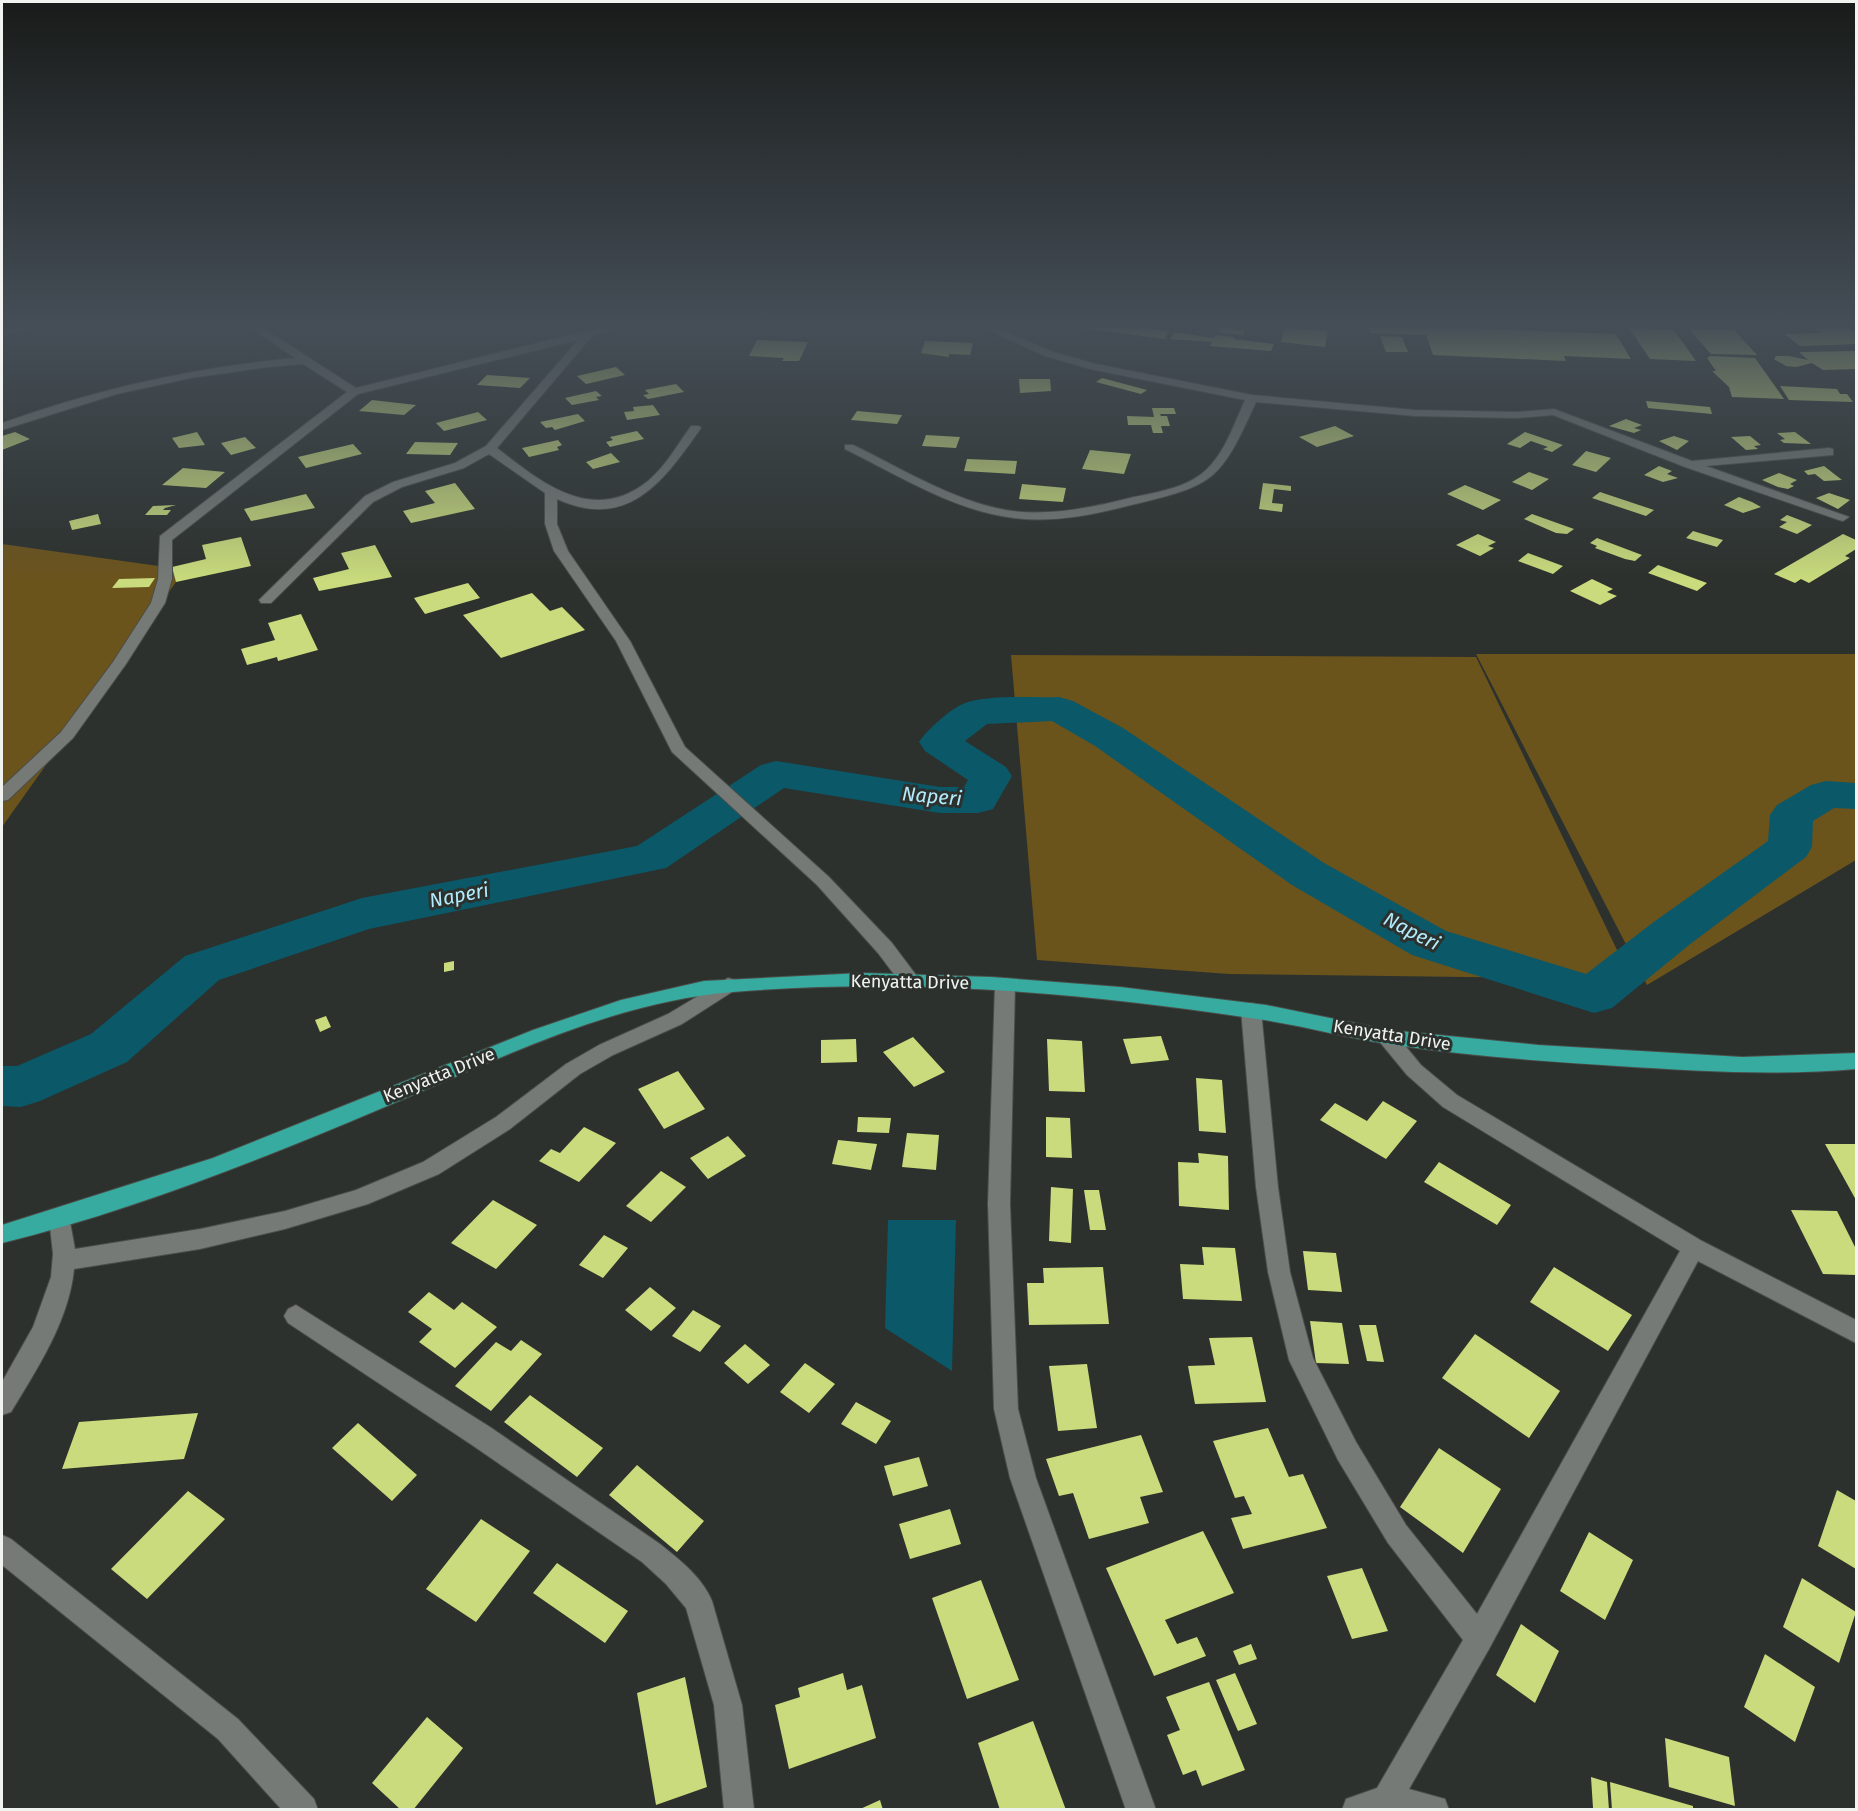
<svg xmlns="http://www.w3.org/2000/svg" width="1858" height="1811" viewBox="0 0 1858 1811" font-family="'Fira Sans',sans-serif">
  <rect width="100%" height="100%" fill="#2c312d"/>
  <path fill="#6b531c" d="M2,544L187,570L176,582L2,827Z
    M1476,654H1856V860L1647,985Z
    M1011,655L1476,657L1631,979L1229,974L1037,960Z"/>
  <path fill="#0b5869" d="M888,1220H956L952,1371L885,1328Z"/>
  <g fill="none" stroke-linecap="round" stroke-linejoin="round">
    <path fill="#0b5869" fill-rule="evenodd" d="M1059,697L1073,701L1123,728L1324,863L1446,931L1586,974L1655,921L1768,841L1770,815L1777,805L1811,785L1826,781L1856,783V809L1834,808L1813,821L1812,847L1806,857L1689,945L1612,1008L1594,1013L1412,955L1292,885L1095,746L1052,721L987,724L965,741L1006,767L1012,776L993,809L978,813H940L784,788L666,868L369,929L219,980L127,1062L40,1101L21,1107L2,1106V1066H17L91,1034L185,956L362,898L637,846L761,765L776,761L940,787H964L968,780L925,751L919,742C928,729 950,709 965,703C990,694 1032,698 1059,697Z"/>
  </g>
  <path fill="#c9db7c" d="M1083,328H1142L1169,331L1165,339Z
    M1220,328H1223L1245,330L1243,335L1218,332Z
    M1284,328L1328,331L1325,347L1281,342Z
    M1368,328H1462L1616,334L1631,359L1564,356L1566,361L1433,355L1426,335L1370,333Z
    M1629,328L1674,330L1696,361L1650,359Z
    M1815,328H1847L1856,331V344L1800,346L1784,334L1822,333Z
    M1689,329L1734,330L1757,355L1711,354Z
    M1174,332L1213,338L1215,335L1234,337L1233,339L1274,344L1271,351L1210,346L1212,342L1170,339Z
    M1380,336L1402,337L1408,352H1386Z
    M757,340L808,342L799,361H782L784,358L749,356Z
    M925,341L973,343L970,355L949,354V357L921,353Z
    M1856,351V369L1823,370L1812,363L1796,367L1786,366L1774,359L1776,356H1789L1808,360L1799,352Z
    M1710,356L1755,358L1784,399L1732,397L1729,387L1712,371H1716L1707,358Z
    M616,367L625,375L586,384L577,376Z
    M487,375L530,378L520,388L477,385Z
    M1102,378L1147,390L1141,394L1096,382Z
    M1019,379H1050L1051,391L1020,393Z
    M676,384L684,392L648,399L643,395L649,394L645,390Z
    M1780,386L1837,389L1840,394H1847L1853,402L1789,400Z
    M596,391L602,396L596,397L599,400L572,405L565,398Z
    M372,400L416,405L404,415L359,411Z
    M1646,401L1710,407L1712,414L1648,408Z
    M653,405L660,415L627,420L624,412L634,411L633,407Z
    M1152,408H1174L1176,414H1160L1161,416H1167L1170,426H1161L1163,433H1153L1151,425H1128L1127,416L1154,417Z
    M857,411L902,415L897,424L851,420Z
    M478,412L487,420L444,431L436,423Z
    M578,414L585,421L555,430L552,427L546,428L540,422Z
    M1626,419L1642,425L1634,428L1641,430L1634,433L1609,426Z
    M1335,426L1354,436L1317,447L1299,437Z
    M637,431L644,439L610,447L606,442L613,440L610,437Z
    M15,432L30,439L2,450V436Z
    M197,432L205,445L179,448L172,438Z
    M1525,432L1563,445L1552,452L1543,449L1548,447L1531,441L1520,448L1507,444Z
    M1795,432L1811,444L1784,443L1780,440L1785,439L1777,433Z
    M926,435L960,437L956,448L922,446Z
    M1674,436L1689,441L1677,450L1659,441Z
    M1750,436L1761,445L1754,446L1758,449L1746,450L1731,437Z
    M245,437L256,448L231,455L221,443Z
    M558,440L562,445L557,447L559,450L529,457L522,448Z
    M415,442L458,443L450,455L406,454Z
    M353,444L362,454L306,468L298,457Z
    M1090,450L1131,454L1124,474L1082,469Z
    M1586,451L1611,458L1596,472L1572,465Z
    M611,453L620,462L593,469L586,462Z
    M967,459L1017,461L1015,474L964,471Z
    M1659,466L1672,471L1667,474L1678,478L1663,482L1644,475Z
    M1824,466L1842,480L1824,481L1815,474L1808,475L1804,471Z
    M183,468L225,472L206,488L162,485Z
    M1529,472L1549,479L1532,490L1512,482Z
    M1779,473L1797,480L1790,484L1794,486L1788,489L1778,487L1762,480Z
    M455,483L475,509L411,523L403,511L435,503L425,491Z
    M1263,483L1291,486V491L1274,489L1272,503L1283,504L1282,512L1259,509Z
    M1022,484L1066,488L1063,502L1019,499Z
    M1465,485L1501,500L1483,510L1447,494Z
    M1600,492L1654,510L1646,516L1592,498Z
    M1829,493L1850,500L1838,509L1816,498Z
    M306,494L315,508L251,521L244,509Z
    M1739,497L1752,502L1761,507L1743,513L1724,505Z
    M176,505L165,508L163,510H171L167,515H145L153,506Z
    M98,514L101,524L72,530L69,521Z
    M1532,514L1574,529L1567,534L1556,533L1524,519Z
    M1787,515L1800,520L1812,525L1797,534L1779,527L1787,522L1780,520Z
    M1693,531L1723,540L1717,547L1686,538Z
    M1478,534L1496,542L1488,546L1494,548L1480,556L1456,545Z
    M1843,534L1856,540V549L1845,556L1850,558L1809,583L1801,579L1795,583L1774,574Z
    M241,537L251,566L176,582L172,567L206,559L202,545Z
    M1597,538L1642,555L1635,561L1625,559L1595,548L1597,546L1590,543Z
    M375,545L392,577L319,591L313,578L349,569L341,553Z
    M1528,553L1563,566L1553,574L1518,561Z
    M1658,565L1707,583L1697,591L1648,573Z
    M155,578L149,587L112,588L119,579Z
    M1592,579L1613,589L1607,592L1617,596L1600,605L1570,591Z
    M468,583L480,598L425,614L414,598Z
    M532,593L550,611L562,607L585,630L501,658L463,615Z
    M301,614L318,650L278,661L277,657L247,665L241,649L275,640L268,623Z
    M454,961V970L444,972V963Z
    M326,1016L331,1027L320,1032L315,1020Z
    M1161,1036L1169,1060L1131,1064L1123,1039Z
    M913,1037L945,1072L914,1087L883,1052Z
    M856,1039L857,1062L821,1063V1040Z
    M1047,1039L1082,1041L1085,1092L1049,1091Z
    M678,1071L705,1109L664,1129L638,1089Z
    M1196,1078L1222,1080L1226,1133L1199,1131Z
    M1383,1101L1417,1121L1386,1159L1320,1120L1335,1103L1367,1121Z
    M858,1117L891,1118L889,1133L857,1132Z
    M1046,1117L1070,1118L1072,1158L1046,1157Z
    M584,1127L616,1143L579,1182L539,1161L551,1149L560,1153Z
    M907,1133L939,1135L936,1170L902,1167Z
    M728,1136L746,1156L708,1179L690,1158Z
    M838,1140L877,1144L871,1170L832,1164Z
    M1825,1144H1856V1200Z
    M1198,1153L1228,1156L1229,1210L1179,1206L1178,1162L1199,1163Z
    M1439,1162L1511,1205L1497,1225L1424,1182Z
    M661,1171L686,1187L651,1222L626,1206Z
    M1051,1187L1073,1189L1071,1243L1049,1241Z
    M1084,1190H1099L1106,1230H1090Z
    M493,1200L537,1225L496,1269L451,1243Z
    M1791,1210L1837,1211L1856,1249V1275L1823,1274Z
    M604,1235L628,1248L603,1278L579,1265Z
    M1202,1247L1235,1248L1242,1301L1183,1299L1180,1264L1204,1265Z
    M1303,1251L1336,1253L1342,1292L1308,1290Z
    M1103,1267L1109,1324L1029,1325L1027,1283H1044L1043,1268Z
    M1554,1267L1632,1315L1608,1351L1530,1302Z
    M650,1287L676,1308L651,1331L625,1310Z
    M429,1292L454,1310L462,1302L497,1327L455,1368L419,1342L432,1329L408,1312Z
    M693,1310L721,1326L700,1352L672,1336Z
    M1310,1321L1342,1323L1349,1364L1316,1363Z
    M1359,1325H1376L1384,1362L1367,1361Z
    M1475,1334L1560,1391L1529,1438L1442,1378Z
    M1252,1337L1266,1402L1195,1404L1188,1366L1215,1365L1209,1338Z
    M521,1340L542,1354L491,1411L455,1386L496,1342L511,1351Z
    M745,1344L770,1365L748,1384L724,1363Z
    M805,1363L835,1384L809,1413L780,1392Z
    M1087,1364L1097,1428L1058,1431L1049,1366Z
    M530,1395L603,1448L577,1477L504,1422Z
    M856,1402L891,1421L876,1444L841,1424Z
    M198,1413L184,1459L62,1469L79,1422Z
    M358,1423L417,1475L392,1501L332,1448Z
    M1268,1428L1289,1477L1303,1474L1327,1528L1243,1549L1231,1518L1252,1514L1244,1496L1235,1498L1213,1441Z
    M1141,1435L1163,1492L1140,1497L1149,1523L1089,1539L1073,1493L1059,1496L1046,1459Z
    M1439,1448L1501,1489L1463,1553L1400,1507Z
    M919,1457L928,1486L893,1496L884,1466Z
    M637,1465L704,1521L677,1552L609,1495Z
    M1837,1490L1856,1501V1569L1818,1546Z
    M188,1491L225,1519L147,1599L111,1569Z
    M950,1509L961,1544L910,1559L899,1524Z
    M481,1519L530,1551L476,1622L426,1589Z
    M1203,1531L1234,1593L1165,1620L1177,1644L1197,1637L1206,1656L1154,1676L1106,1568Z
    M1589,1532L1633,1560L1605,1620L1560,1591Z
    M557,1563L628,1611L605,1643L533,1593Z
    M1362,1568L1388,1631L1352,1639L1327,1576Z
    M1802,1578L1856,1612L1839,1663L1783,1627Z
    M981,1580L1019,1680L967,1699L932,1598Z
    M1521,1624L1559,1651L1535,1703L1496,1675Z
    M1251,1644L1257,1659L1239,1665L1233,1651Z
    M1765,1654L1815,1687L1795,1742L1744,1707Z
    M843,1673L847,1690L862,1685L876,1738L789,1769L775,1705L800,1697L798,1688Z
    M1235,1673L1257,1724L1238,1731L1216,1680Z
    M685,1677L707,1787L656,1805L637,1693Z
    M1209,1682L1245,1770L1202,1786L1196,1770L1183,1775L1167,1735L1180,1730L1166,1697Z
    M427,1717L463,1748L413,1810H401L372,1783Z
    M1033,1721L1066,1810H1000L978,1743Z
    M1665,1738L1729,1757L1735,1806L1669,1787Z
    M1591,1777L1607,1782L1609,1810L1593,1808Z
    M1610,1782L1693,1806V1810H1612Z
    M880,1800L883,1810H858Z"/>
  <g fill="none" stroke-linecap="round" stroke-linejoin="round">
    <g stroke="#4a4d4a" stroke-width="2">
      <path id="minor" d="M27,328L26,330L2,335V329Z
        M251,328H263L356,388L589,330L617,328L592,336L497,448C543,484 593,525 648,481C666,466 678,444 691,426H699L701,428C665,479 629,532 557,499V524L568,551L630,641L685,747L829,877L892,943L916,975L919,980L916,985H902L878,953L817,885L672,752L616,641L554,551L545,524V493L489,454L464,468L402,487L373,502L271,603H261L259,600L365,496L393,482L455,463L486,446L578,340L358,394L172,540V579L165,603L126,664L73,738L8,800L2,801V787L61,732L113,662L151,603L158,579L160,536L347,392L303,364L269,367L191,378L117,394L2,430V423C97,389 194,367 295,358Z
        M984,328H997L1053,352L1096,364L1252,395L1415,410L1517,412L1554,409L1692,461L1829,448L1833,449V455L1706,466L1849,517L1843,521L1839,520L1685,467L1553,415L1517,418L1415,416L1256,402C1220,481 1216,485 1131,505C1093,515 1053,523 1014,518C954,511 898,475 845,449V445H853C903,469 956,503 1012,511C1053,516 1094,507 1134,497C1158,492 1186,488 1205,471C1225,453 1234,424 1245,400L1090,369L1045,356Z
        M728,978L735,980L738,985L735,990L682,1024L613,1055L580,1074L510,1129L439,1174L368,1204L285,1229L200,1249L74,1269C69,1321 37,1369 11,1412L2,1415V1382L33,1327L51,1277L53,1254L49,1218L52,1211L60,1209L68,1211L75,1249L200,1229L285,1211L356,1190L423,1162L496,1117L566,1064L599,1045L668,1014Z
        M1005,978L1012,980L1015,985L1010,1204L1018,1409L1036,1478L1156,1810H1126L1010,1478L994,1409L988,1204L995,985L998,980Z
        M1251,1003L1258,1005L1261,1010L1278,1187L1290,1272L1313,1358L1356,1442L1406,1525L1477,1614L1680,1251L1443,1107L1407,1075L1379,1041L1376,1036L1379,1031L1386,1029L1393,1031L1421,1065L1457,1095L1702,1241L1856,1320V1343L1698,1261L1489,1649L1409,1789L1445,1799L1449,1810H1342L1346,1799L1377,1788L1463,1640L1388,1543L1338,1460L1289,1360L1268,1272L1256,1187L1241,1010L1244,1005Z
        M296,1305L490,1427L660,1544C680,1560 702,1577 712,1601L742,1705L754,1810H724L714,1705L686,1608L666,1584L642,1562L472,1445L288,1323L284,1316L288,1309Z
        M2,1535L11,1539L238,1719L314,1799L318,1810H282L218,1739L2,1565Z"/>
    </g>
    <g stroke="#4a4d4a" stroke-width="2">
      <path id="major" d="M862,973L991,977L1120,987L1266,1005L1389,1030L1538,1045L1742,1057L1856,1053V1069C1777,1076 1697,1071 1618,1066C1541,1061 1465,1056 1389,1044C1345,1038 1302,1025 1257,1019C1085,993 907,977 733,992C609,1002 493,1062 380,1109C257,1161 131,1211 2,1243V1225L213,1158L533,1030L621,1000L704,981Z"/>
    </g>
    <use href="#minor" fill="#757a76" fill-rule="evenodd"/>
    <use href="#major" fill="#37ab9f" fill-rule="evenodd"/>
  </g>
  <linearGradient id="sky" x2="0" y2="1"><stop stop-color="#181b19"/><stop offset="0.56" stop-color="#454e57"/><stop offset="1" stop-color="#454e57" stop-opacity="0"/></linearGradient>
  <rect width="1858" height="581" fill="url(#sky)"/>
  <g text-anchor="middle" stroke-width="6" stroke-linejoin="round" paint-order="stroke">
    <g font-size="18" fill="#f0f3f0" stroke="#2c312d">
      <text transform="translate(910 982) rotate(1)" y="6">Kenyatta Drive</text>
      <text transform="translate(1392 1035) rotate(9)" y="6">Kenyatta Drive</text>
      <text transform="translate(439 1075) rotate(-22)" y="6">Kenyatta Drive</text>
    </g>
    <g font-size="20" font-style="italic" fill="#b4ebfc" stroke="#2c312d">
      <text transform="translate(932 796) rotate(5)" y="7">Naperi</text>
      <text transform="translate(459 895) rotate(-11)" y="7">Naperi</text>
      <text transform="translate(1412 931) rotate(27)" y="7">Naperi</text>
    </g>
  </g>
  <rect width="1858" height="1811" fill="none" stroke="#f0f3f0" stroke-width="6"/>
</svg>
